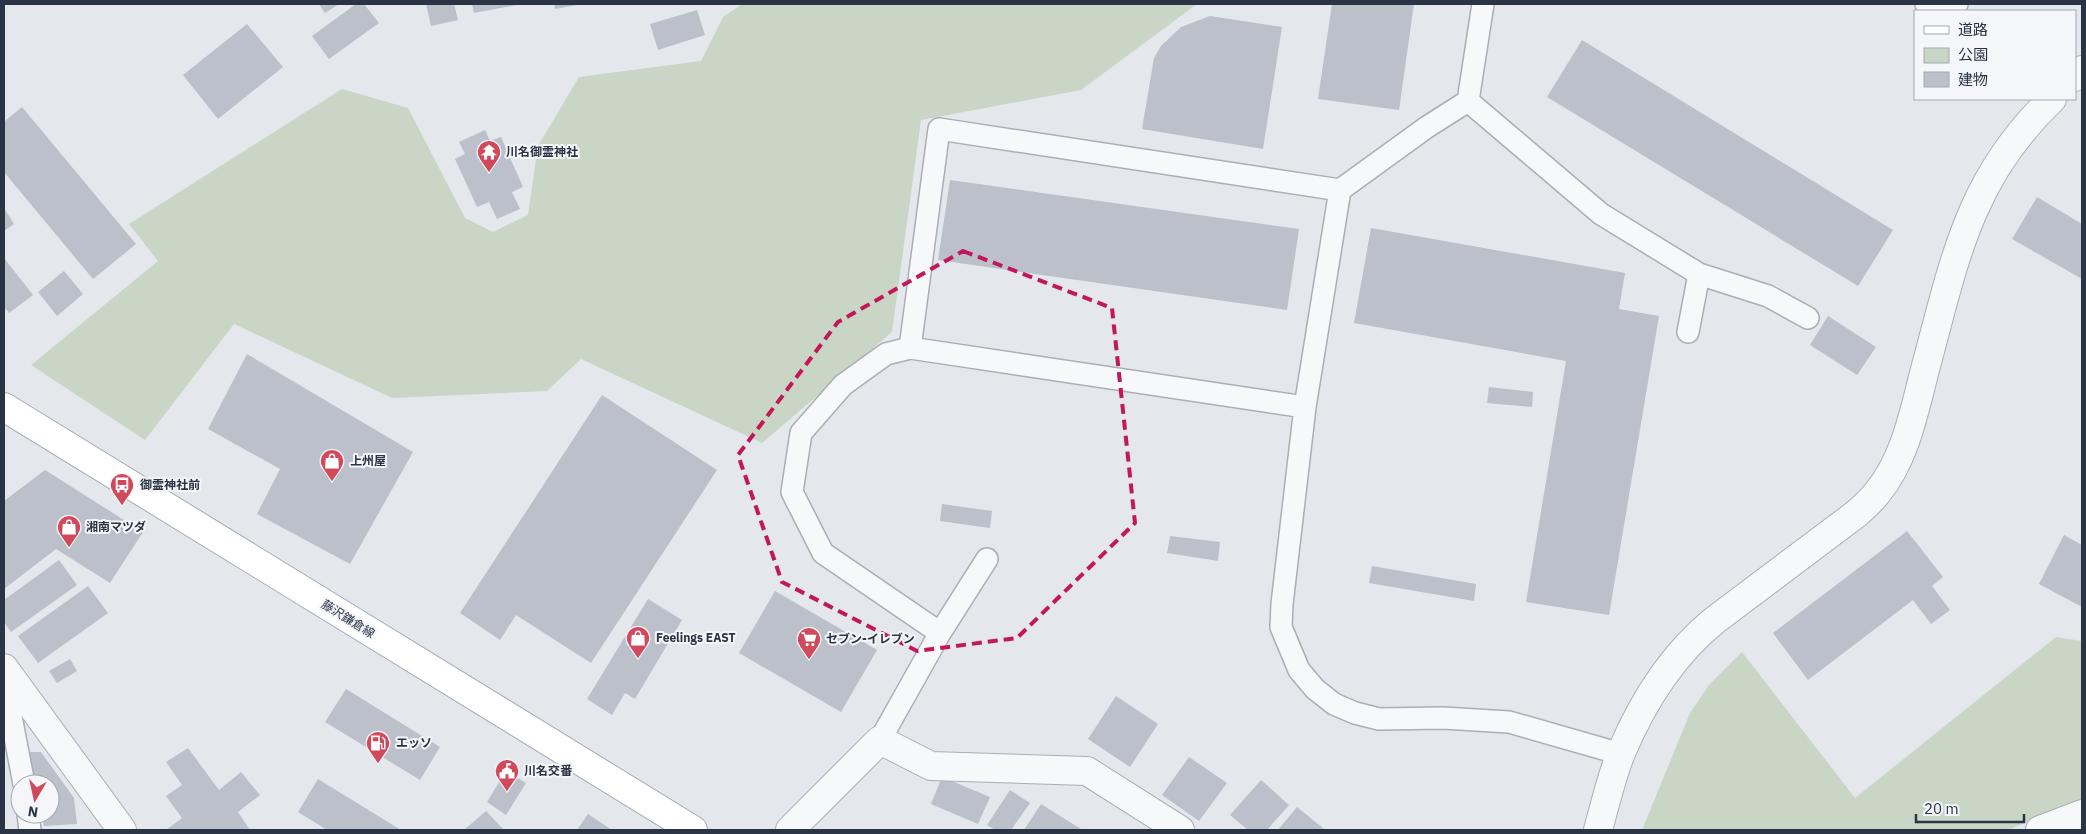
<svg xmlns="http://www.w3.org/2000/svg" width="2086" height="834" viewBox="0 0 2086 834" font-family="'IBM Plex Sans','Noto Sans JP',sans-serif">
  <rect width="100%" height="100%" fill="#e4e7ec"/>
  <path fill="#c9d6c5" d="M742,4H1197L1081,90L921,120L892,332L762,443L581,359L547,391L392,398L234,324L145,440L31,365L158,261L129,224L342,89L408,108L465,218L493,232L528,215L538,146L579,77L701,61L723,17Z
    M2056,637L2082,641V799L2008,830H1642L1690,713L1709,685L1742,652L1855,798Z"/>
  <path fill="#bbc0ca" d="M319,4H339L325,13Z
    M356,4H364L379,23L329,59L312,36Z
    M426,4H454L458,20L431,26Z
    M472,4H517V5L474,13Z
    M554,4H577V5L555,9Z
    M1332,4H1414L1399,110L1318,99Z
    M697,10L705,35L658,50L650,24Z
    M1210,16L1282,27L1263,149L1142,129L1154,58L1161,46L1181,27Z
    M247,24L283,67L218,119L183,75Z
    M1582,40L1893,230L1858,286L1547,97Z
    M22,107L136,244L93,279L4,172V122Z
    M485,130L490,141L501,137L523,187L512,192L520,209L497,219L489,202L477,207L455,159L465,154L459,142Z
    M950,180L1299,229L1287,310L938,260Z
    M2037,197L2082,224V279L2012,239Z
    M4,208L14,224L4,231Z
    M1371,228L1625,273L1619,309L1659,316L1609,615L1526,602L1566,361L1354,323Z
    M4,258L33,295L9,313L4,307Z
    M64,271L83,294L57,316L38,292Z
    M1828,316L1876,347L1857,375L1810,345Z
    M247,354L413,452L350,564L257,514L280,469L208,429Z
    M1489,387L1533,392L1532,407L1487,403Z
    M602,395L717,470L591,663L516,615L500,640L460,613Z
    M45,470L143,532L110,583L56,549L4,589V501Z
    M942,504L992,511L990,528L940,521Z
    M1907,531L1943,577L1932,586L1950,610L1931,624L1913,600L1808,680L1773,633Z
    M2064,535L2082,545V607L2039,584Z
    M1170,536L1220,542L1218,561L1167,553Z
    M59,560L77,585L11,632L4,622V600Z
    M1372,566L1476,584L1474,601L1369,583Z
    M88,586L108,613L38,663L18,636Z
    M775,591L877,650L841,712L739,653Z
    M648,599L682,620L635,699L625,693L612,715L587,699Z
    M70,659L77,671L57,683L49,671Z
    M346,689L440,747L420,780L325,722Z
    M1116,696L1158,724L1130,767L1088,739Z
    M188,748L219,790L241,772L260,795L238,812L250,830H166L182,818L166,796L182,785L166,762Z
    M27,752H41L74,798L77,824L44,826L42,814H50V784H34Z
    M1189,757L1227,783L1199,821L1162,795Z
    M506,771L526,783L506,815L487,802Z
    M942,777L990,797L978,824L931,804Z
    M318,779L401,830H327L298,812Z
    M1261,780L1289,805L1267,830H1248L1230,815Z
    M1010,790L1030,803L1011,830H995L987,825Z
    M1041,804L1081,829L1080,830H1024Z
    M1297,807L1324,829L1323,830H1278Z
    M486,811L504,830H464Z
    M588,814L612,830H577Z"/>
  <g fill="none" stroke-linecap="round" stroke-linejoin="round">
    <g stroke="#a9aeb7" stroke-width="24">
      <path id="service" d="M1926,4L1938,11
        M1952,11L1957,4
        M1468,101L1601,214L1699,274L1768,296L1808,318
        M1340,190L1427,127L1468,101L1483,4
        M1688,332L1699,274
        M910,348L939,129L1340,190L1305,407L910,348L886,354L843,385L801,433L792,492L823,553L940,633
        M1305,407L1282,604L1281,627L1299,670L1315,689L1334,704L1355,713L1379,719L1443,718L1509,722L1621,754
        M4,680L24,784
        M880,740L940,633L987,559
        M28,814L30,830"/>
    </g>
    <g stroke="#a9aeb7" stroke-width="30">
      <path id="minor" d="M2075,77L2082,70
        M4,668L122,830
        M790,830L880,740L931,766L1087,771L1180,830
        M1598,830C1605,805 1611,778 1621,753C1642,703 1673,654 1715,620L1856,514C1863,508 1871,501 1877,493C1907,457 1915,406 1927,362C1955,258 1970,177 2052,99
        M2040,830L2082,814"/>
    </g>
    <g stroke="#a3abb8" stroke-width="30">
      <path id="primary" d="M4,407L693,830"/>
    </g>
    <use href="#service" stroke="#f7f8fa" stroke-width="21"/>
    <use href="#minor" stroke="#f7f8fa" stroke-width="28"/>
    <use href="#primary" stroke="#fff" stroke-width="28"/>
  </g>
  <path fill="none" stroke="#c2185b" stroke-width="4" stroke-dasharray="10 6" stroke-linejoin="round" d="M963,251L1112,308L1135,523L1017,638L917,651L782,582L738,455L838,322Z"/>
  <defs>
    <g id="temple-pin" transform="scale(1.25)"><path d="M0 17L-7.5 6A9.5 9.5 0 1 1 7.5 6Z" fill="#d1495b" stroke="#f4f6f9"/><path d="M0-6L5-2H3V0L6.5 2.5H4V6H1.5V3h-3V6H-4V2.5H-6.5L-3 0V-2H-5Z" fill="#fff"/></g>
    <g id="shop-pin" transform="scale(1.25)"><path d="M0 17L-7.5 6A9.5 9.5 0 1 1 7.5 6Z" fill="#d1495b" stroke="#f4f6f9"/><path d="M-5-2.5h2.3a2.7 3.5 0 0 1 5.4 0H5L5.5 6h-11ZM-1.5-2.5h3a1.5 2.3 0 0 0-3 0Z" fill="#fff"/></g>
    <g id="bus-pin" transform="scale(1.25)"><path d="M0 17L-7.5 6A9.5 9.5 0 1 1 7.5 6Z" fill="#d1495b" stroke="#f4f6f9"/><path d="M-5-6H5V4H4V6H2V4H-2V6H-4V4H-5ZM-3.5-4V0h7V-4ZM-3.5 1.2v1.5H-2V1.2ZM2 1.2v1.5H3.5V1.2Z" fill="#fff"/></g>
    <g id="supermarket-pin" transform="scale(1.25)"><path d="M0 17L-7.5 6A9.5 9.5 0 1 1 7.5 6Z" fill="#d1495b" stroke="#f4f6f9"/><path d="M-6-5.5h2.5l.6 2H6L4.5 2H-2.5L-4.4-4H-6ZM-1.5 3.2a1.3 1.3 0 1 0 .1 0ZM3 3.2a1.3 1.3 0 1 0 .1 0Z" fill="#fff"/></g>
    <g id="fuel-pin" transform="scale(1.25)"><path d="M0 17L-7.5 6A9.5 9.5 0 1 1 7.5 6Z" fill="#d1495b" stroke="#f4f6f9"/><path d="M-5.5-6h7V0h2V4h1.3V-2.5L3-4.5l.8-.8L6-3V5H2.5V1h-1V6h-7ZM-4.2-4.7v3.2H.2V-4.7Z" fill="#fff"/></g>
    <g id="civic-pin" transform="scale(1.25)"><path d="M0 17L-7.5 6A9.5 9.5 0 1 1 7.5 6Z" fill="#d1495b" stroke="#f4f6f9"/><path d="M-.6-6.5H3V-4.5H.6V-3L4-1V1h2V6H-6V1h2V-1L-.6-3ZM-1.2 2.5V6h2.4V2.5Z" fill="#fff"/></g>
  </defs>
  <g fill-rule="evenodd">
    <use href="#temple-pin" x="489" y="152"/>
    <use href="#shop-pin" x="332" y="461"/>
    <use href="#bus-pin" x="122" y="485"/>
    <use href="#shop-pin" x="69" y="527"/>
    <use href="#shop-pin" x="638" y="638"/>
    <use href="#supermarket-pin" x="809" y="639"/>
    <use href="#fuel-pin" x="378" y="743"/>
    <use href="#civic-pin" x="507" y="771"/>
  </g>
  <g text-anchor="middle" stroke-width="4" stroke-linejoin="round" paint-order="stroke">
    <g font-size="12" font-weight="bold" fill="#2b3445" stroke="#f4f6f9" text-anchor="start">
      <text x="506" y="156">川名御霊神社</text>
      <text x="350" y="465">上州屋</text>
      <text x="140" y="489">御霊神社前</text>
      <text x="86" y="531">湘南マツダ</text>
      <text x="656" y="642">Feelings EAST</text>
      <text x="826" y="643">セブン-イレブン</text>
      <text x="396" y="747">エッソ</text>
      <text x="524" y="775">川名交番</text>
    </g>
    <g font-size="12" fill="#2b3445" stroke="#f4f6f9">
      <text transform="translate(348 619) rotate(32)" y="4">藤沢鎌倉線</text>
    </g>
  </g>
  <rect width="2086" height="834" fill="none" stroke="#2b3445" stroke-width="10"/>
  <rect x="1914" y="10" width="162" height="90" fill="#f4f6f9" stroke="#a4a8b1"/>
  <rect x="1924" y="26" width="25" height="8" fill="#ffffff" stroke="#a4a8b1"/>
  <text x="1958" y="35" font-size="15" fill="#2b3445">道路</text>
  <rect x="1924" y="48" width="25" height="15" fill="#c9d6c5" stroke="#a4a8b1"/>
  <text x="1958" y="60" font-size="15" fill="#2b3445">公園</text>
  <rect x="1924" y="72" width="25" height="15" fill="#bbc0ca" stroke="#a4a8b1"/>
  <text x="1958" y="85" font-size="15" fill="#2b3445">建物</text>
  <g transform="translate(35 799) rotate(189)"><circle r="24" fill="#f4f6f9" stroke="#a4a8b1"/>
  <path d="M0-4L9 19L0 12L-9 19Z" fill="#d1495b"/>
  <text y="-8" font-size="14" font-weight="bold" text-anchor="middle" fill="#2b3445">N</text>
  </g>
  <path d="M1916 814v8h108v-8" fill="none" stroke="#2b3445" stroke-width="2.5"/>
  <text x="1924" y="814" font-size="15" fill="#2b3445" stroke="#f4f6f9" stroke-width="4" paint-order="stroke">20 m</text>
</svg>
